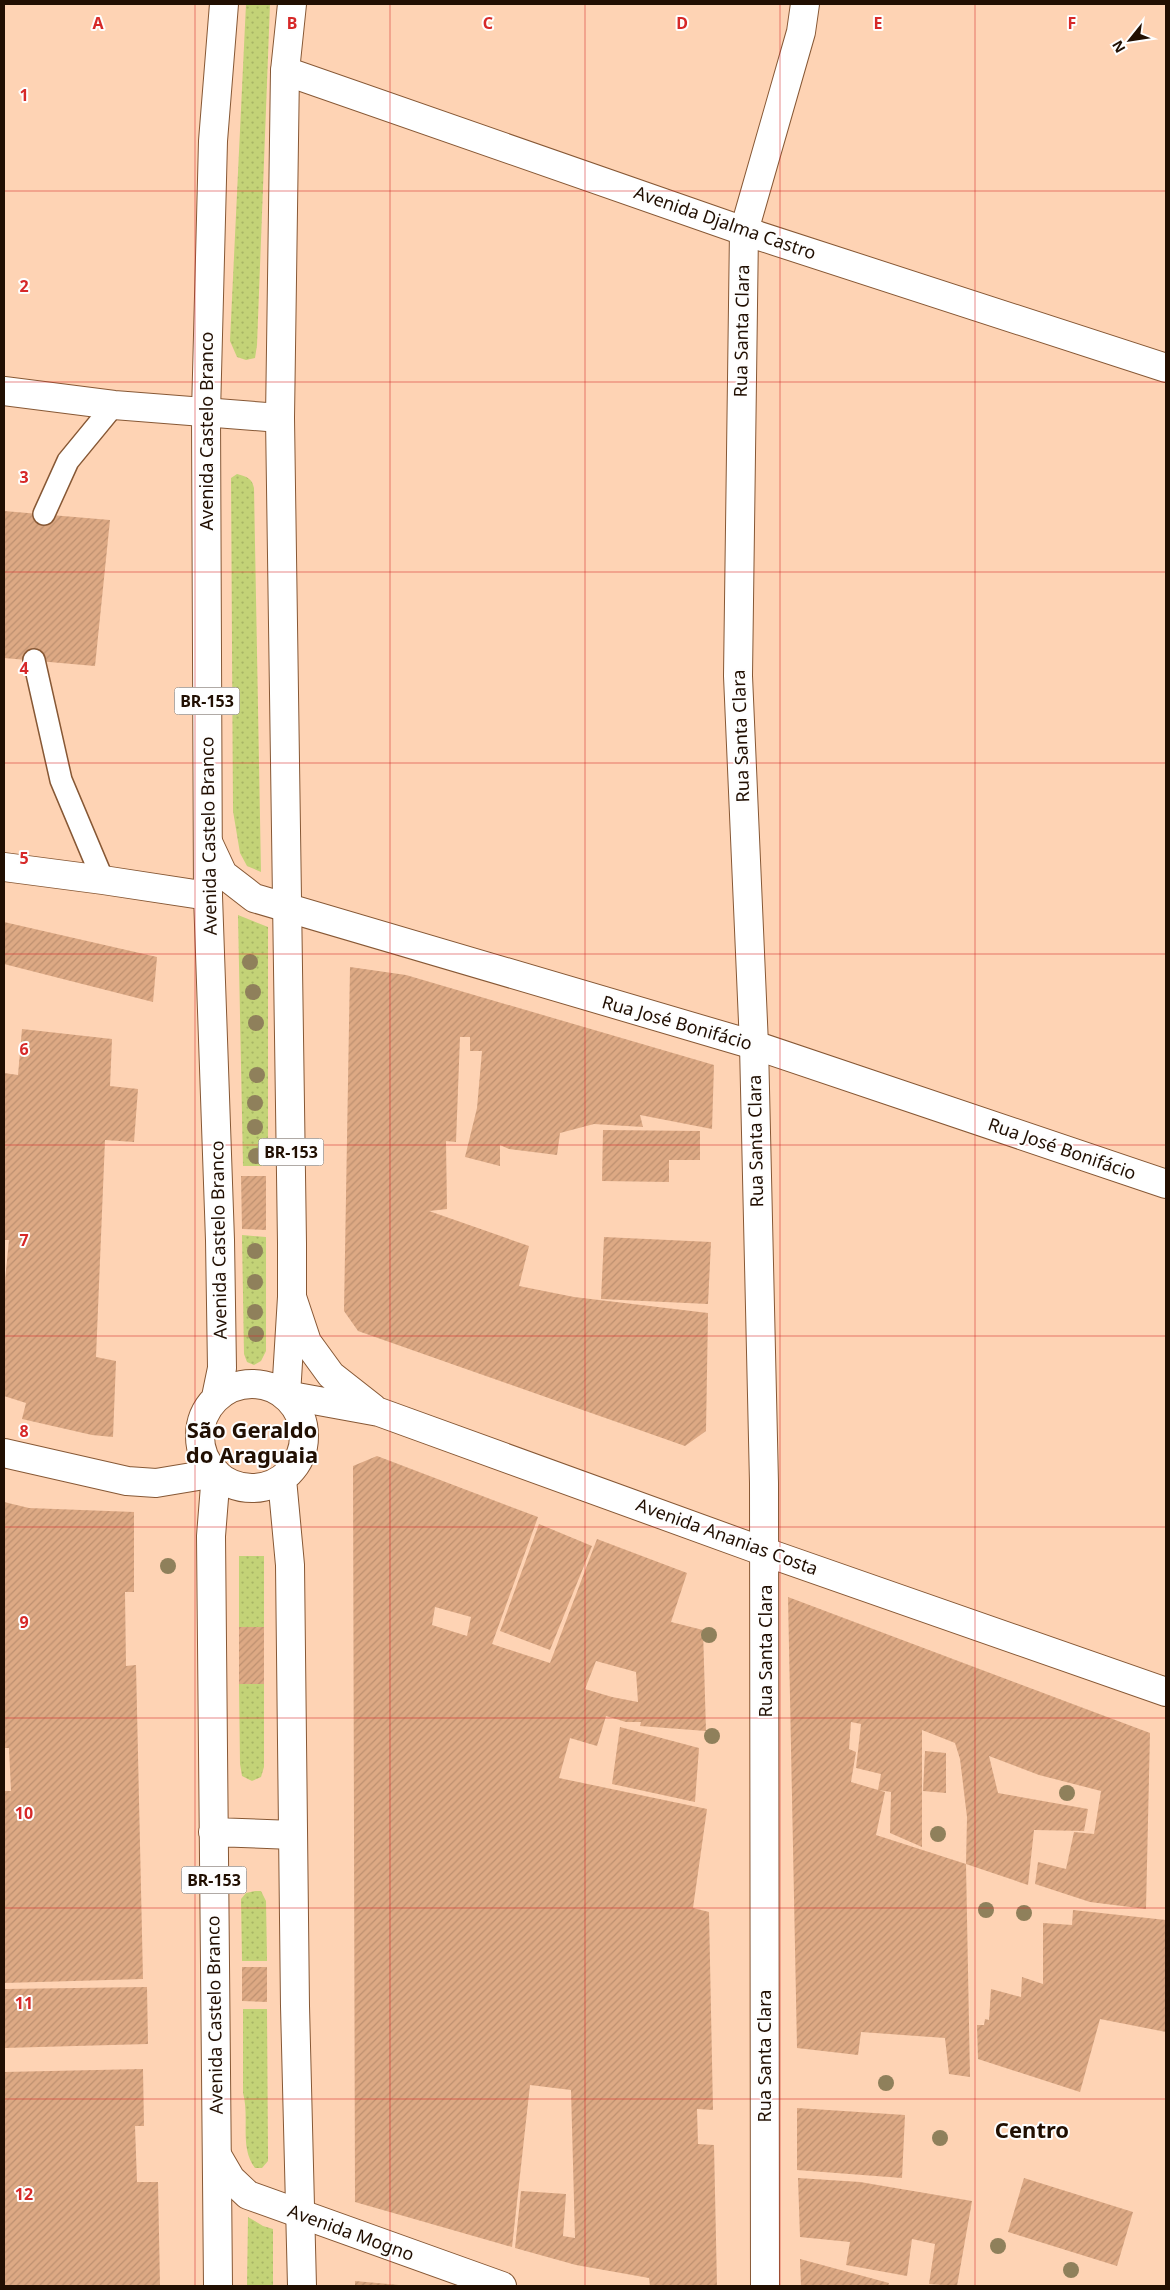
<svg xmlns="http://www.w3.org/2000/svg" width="1170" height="2290" viewBox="0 0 1170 2290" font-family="'Noto Sans',sans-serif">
  <defs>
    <pattern id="grass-dots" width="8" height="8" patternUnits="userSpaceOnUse" patternTransform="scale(1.25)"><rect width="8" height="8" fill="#c3d377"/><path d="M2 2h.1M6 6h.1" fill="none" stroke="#a7b465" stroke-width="1.8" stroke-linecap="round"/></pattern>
    <pattern id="building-hatch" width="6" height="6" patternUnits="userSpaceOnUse" patternTransform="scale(1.25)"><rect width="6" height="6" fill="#dda984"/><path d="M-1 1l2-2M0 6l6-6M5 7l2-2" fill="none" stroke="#bd9070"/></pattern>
  </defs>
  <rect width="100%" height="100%" fill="#fed3b4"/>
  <path fill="url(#grass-dots)" d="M246,4H270L257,345L255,358L246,360L237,357L230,341Z
    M237,474C247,477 252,478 254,488L261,872L247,866L240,853L233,811L231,478Z
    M238,915L268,927V1166H243Z
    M242,1235L266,1237V1351L261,1361L254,1365L247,1362L244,1354Z
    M239,1556H264V1627H239Z
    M239,1684H264V1767L261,1777L252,1781L242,1776L240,1764Z
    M255,1891H261L266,1901L267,1961H242L241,1899L246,1893Z
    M243,2009H267L268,2161L262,2168H255C239,2147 250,2118 243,2093Z
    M248,2217L263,2226L273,2229V2286H247Z"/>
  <path fill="url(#building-hatch)" fill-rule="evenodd" d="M4,511L110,520L95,666L4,658Z
    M4,922L157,957L153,1002L4,964Z
    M350,967L406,975L714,1065L712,1129L640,1115L643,1127L594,1124L560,1133L557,1155L509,1149L500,1145V1166L465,1157L477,1108L482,1051H470V1037H460L456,1142L446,1141L447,1209L429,1211L529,1246L519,1286L574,1297L708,1313L706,1431L685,1446L358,1331L344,1311Z
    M22,1029L112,1039L110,1086L138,1089L134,1142L105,1140L96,1357L116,1361L113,1437L92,1435L22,1419L26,1403L4,1396V1291L9,1240H4V1073L18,1075Z
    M603,1130L700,1131V1160H669V1182L602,1181Z
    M241,1176H266V1230L242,1229Z
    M604,1237L711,1242L708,1304L601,1299Z
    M377,1456L538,1517L492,1644L550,1663L597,1539L687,1573L671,1622L703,1630L706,1731L640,1726L641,1722H626L606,1716L597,1746L570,1738L559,1778L707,1809L693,1908L709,1912L713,2110L697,2109L698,2144L714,2145L717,2286H650L649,2278L576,2265L515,2248L521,2191L566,2194L563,2236L575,2238L571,2090L530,2085L512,2247L355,2202L353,1466ZM435,1607L471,1617L467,1636L432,1625ZM596,1661L636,1672L638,1702L612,1697L585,1689Z
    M4,1502L29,1508L134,1512V1592H125L126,1666L136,1665L143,1979L4,1983V1791H11L9,1748H4Z
    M539,1524L592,1546L550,1650L500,1631Z
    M788,1597L1150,1733L1146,1909L1090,1902L1035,1884L1038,1862L1066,1869L1074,1832L1094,1834L1101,1791L1039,1775L989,1756L998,1793L1088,1809L1084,1831L1034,1830L1028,1885L966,1864L967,1817L960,1759L955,1743L922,1730V1847L890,1833L891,1792L878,1790L881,1774L856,1768L861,1724L851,1722L849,1749L856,1752L851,1782L885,1792L876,1835L966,1864L970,2077L949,2074L945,2038L861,2032L858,2055L797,2048Z
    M239,1627H264V1684H239Z
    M620,1727L699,1748L695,1802L612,1784Z
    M925,1751L946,1753V1793L923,1791Z
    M1073,1910L1166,1920V2032L1100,2019L1080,2092L978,2059L977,2025H984L985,2019L989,2020L991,1989L1021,1997L1022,1977L1043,1984V1923L1072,1925Z
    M242,1967H267V2002L242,2001Z
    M147,1987L148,2044L4,2048V1989Z
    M143,2069L144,2126H135L137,2182H158L160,2286H4V2072Z
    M797,2108L905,2115L902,2178L797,2170Z
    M798,2178L860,2182L972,2201L957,2286L929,2284L935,2244L912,2239L907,2276L846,2265L850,2242L800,2237Z
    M1024,2178L1133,2212L1117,2266L1008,2232Z
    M800,2259L889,2283L888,2286H801Z
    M355,2281L399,2285V2286H355Z"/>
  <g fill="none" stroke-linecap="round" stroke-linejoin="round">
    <g stroke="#875835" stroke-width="24">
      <path id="lane" d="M44,514L68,461L114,405
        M34,660L61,780L103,880"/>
    </g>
    <g stroke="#875835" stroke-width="30">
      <path id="street" d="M4,867L103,880L208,896
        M765,2286L764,1483L754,1045L738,676L744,231L801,32L805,4"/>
    </g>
    <g stroke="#875835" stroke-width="30">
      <path id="secondary" d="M285,71L744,231L1166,368
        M4,391L114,405L280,418
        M208,842L223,874L254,898L754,1045L1166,1184
        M292,1297L307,1342L331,1375L373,1408
        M286,1395L379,1412L765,1552L1166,1692
        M4,1453L127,1481L156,1483L216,1473
        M217,2155L231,2179L248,2195L502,2286"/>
    </g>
    <g stroke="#875835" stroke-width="30">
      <path id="primary" d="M200 1436a52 52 0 1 1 104 0a52 52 0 1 1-104 0Z
        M286,1395L292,1297V1243L280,418L285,71L292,4
        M216,1397L222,1368L220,1240L208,896L206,413L213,141L224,4
        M216,1473L211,1536L218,2286
        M282,1479L290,1565L295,2006L302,2286
        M213,1832L293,1835"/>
    </g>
    <use href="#lane" stroke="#fff" stroke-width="21"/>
    <use href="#street" stroke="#fff" stroke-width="28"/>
    <use href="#secondary" stroke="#fff" stroke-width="28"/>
    <use href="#primary" stroke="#fff" stroke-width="28"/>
  </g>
  <g fill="#8f805b">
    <circle cx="250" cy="962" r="8"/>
    <circle cx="253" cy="992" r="8"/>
    <circle cx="256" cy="1023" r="8"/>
    <circle cx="257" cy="1075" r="8"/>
    <circle cx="255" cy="1103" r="8"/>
    <circle cx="255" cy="1127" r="8"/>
    <circle cx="256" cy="1156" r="8"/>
    <circle cx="255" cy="1251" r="8"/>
    <circle cx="255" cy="1282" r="8"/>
    <circle cx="255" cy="1312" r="8"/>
    <circle cx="256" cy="1334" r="8"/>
    <circle cx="168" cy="1566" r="8"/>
    <circle cx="709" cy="1635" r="8"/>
    <circle cx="712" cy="1736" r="8"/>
    <circle cx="1067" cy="1793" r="8"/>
    <circle cx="938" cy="1834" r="8"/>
    <circle cx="986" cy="1910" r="8"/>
    <circle cx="1024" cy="1913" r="8"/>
    <circle cx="886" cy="2083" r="8"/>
    <circle cx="940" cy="2138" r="8"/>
    <circle cx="998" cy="2246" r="8"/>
    <circle cx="1071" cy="2270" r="8"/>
  </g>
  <path fill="none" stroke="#d62828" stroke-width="1" stroke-opacity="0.55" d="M195,4V2286M390,4V2286M585,4V2286M780,4V2286M975,4V2286M4,191H1166M4,382H1166M4,572H1166M4,763H1166M4,954H1166M4,1145H1166M4,1336H1166M4,1527H1166M4,1718H1166M4,1908H1166M4,2099H1166"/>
  <g text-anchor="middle" stroke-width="4" stroke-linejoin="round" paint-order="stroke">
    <g fill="#fefefe" stroke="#63574e" stroke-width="1">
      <rect x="174.5" y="687.5" width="65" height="27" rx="4"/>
      <rect x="258.5" y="1138.5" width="65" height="27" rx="4"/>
      <rect x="181.5" y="1866.5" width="65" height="27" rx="4"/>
    </g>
    <g font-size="16" font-weight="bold" fill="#210f02">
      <text x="207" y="707">BR-153</text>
      <text x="291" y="1158">BR-153</text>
      <text x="214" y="1886">BR-153</text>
    </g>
    <g font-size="18" fill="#210f02" stroke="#fefefe">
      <text transform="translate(725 223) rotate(19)" y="6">Avenida Djalma Castro</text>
      <text transform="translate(742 331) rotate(-89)" y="6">Rua Santa Clara</text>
      <text transform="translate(207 431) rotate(-90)" y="6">Avenida Castelo Branco</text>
      <text transform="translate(741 736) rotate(-92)" y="6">Rua Santa Clara</text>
      <text transform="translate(209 836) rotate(-91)" y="6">Avenida Castelo Branco</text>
      <text transform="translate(677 1023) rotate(16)" y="6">Rua José Bonifácio</text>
      <text transform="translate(756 1141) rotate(-91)" y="6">Rua Santa Clara</text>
      <text transform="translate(1062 1149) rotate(19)" y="6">Rua José Bonifácio</text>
      <text transform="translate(219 1240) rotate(-91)" y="6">Avenida Castelo Branco</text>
      <text transform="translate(727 1537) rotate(20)" y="6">Avenida Ananias Costa</text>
      <text transform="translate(766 1651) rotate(-90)" y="6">Rua Santa Clara</text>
      <text transform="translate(215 2015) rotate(-91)" y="6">Avenida Castelo Branco</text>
      <text transform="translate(765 2056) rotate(-90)" y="6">Rua Santa Clara</text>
      <text transform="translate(351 2233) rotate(20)" y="6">Avenida Mogno</text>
    </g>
    <g font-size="22" font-weight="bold" fill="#210f02" stroke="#fefefe">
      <text x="252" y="1438">São Geraldo<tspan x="252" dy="25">do Araguaia</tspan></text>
      <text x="1032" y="2138">Centro</text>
    </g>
  </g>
  <g font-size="16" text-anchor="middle" font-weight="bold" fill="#d62828" stroke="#fefefe" stroke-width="4" stroke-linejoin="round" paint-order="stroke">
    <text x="98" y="29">A</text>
    <text x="292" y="29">B</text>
    <text x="488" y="29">C</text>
    <text x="682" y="29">D</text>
    <text x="878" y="29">E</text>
    <text x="1072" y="29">F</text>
    <text x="24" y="101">1</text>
    <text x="24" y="292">2</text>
    <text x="24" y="483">3</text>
    <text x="24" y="674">4</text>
    <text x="24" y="864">5</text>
    <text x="24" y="1055">6</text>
    <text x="24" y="1246">7</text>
    <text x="24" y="1437">8</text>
    <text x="24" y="1628">9</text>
    <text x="24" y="1819">10</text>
    <text x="24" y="2009">11</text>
    <text x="24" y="2200">12</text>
  </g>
  <rect width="1170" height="2290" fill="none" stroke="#210f02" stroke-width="10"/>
  <g transform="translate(1130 40) rotate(240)" stroke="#fefefe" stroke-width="4" paint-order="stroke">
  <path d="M0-4L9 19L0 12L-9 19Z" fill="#210f02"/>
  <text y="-8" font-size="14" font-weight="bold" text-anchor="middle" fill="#210f02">N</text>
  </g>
</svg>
